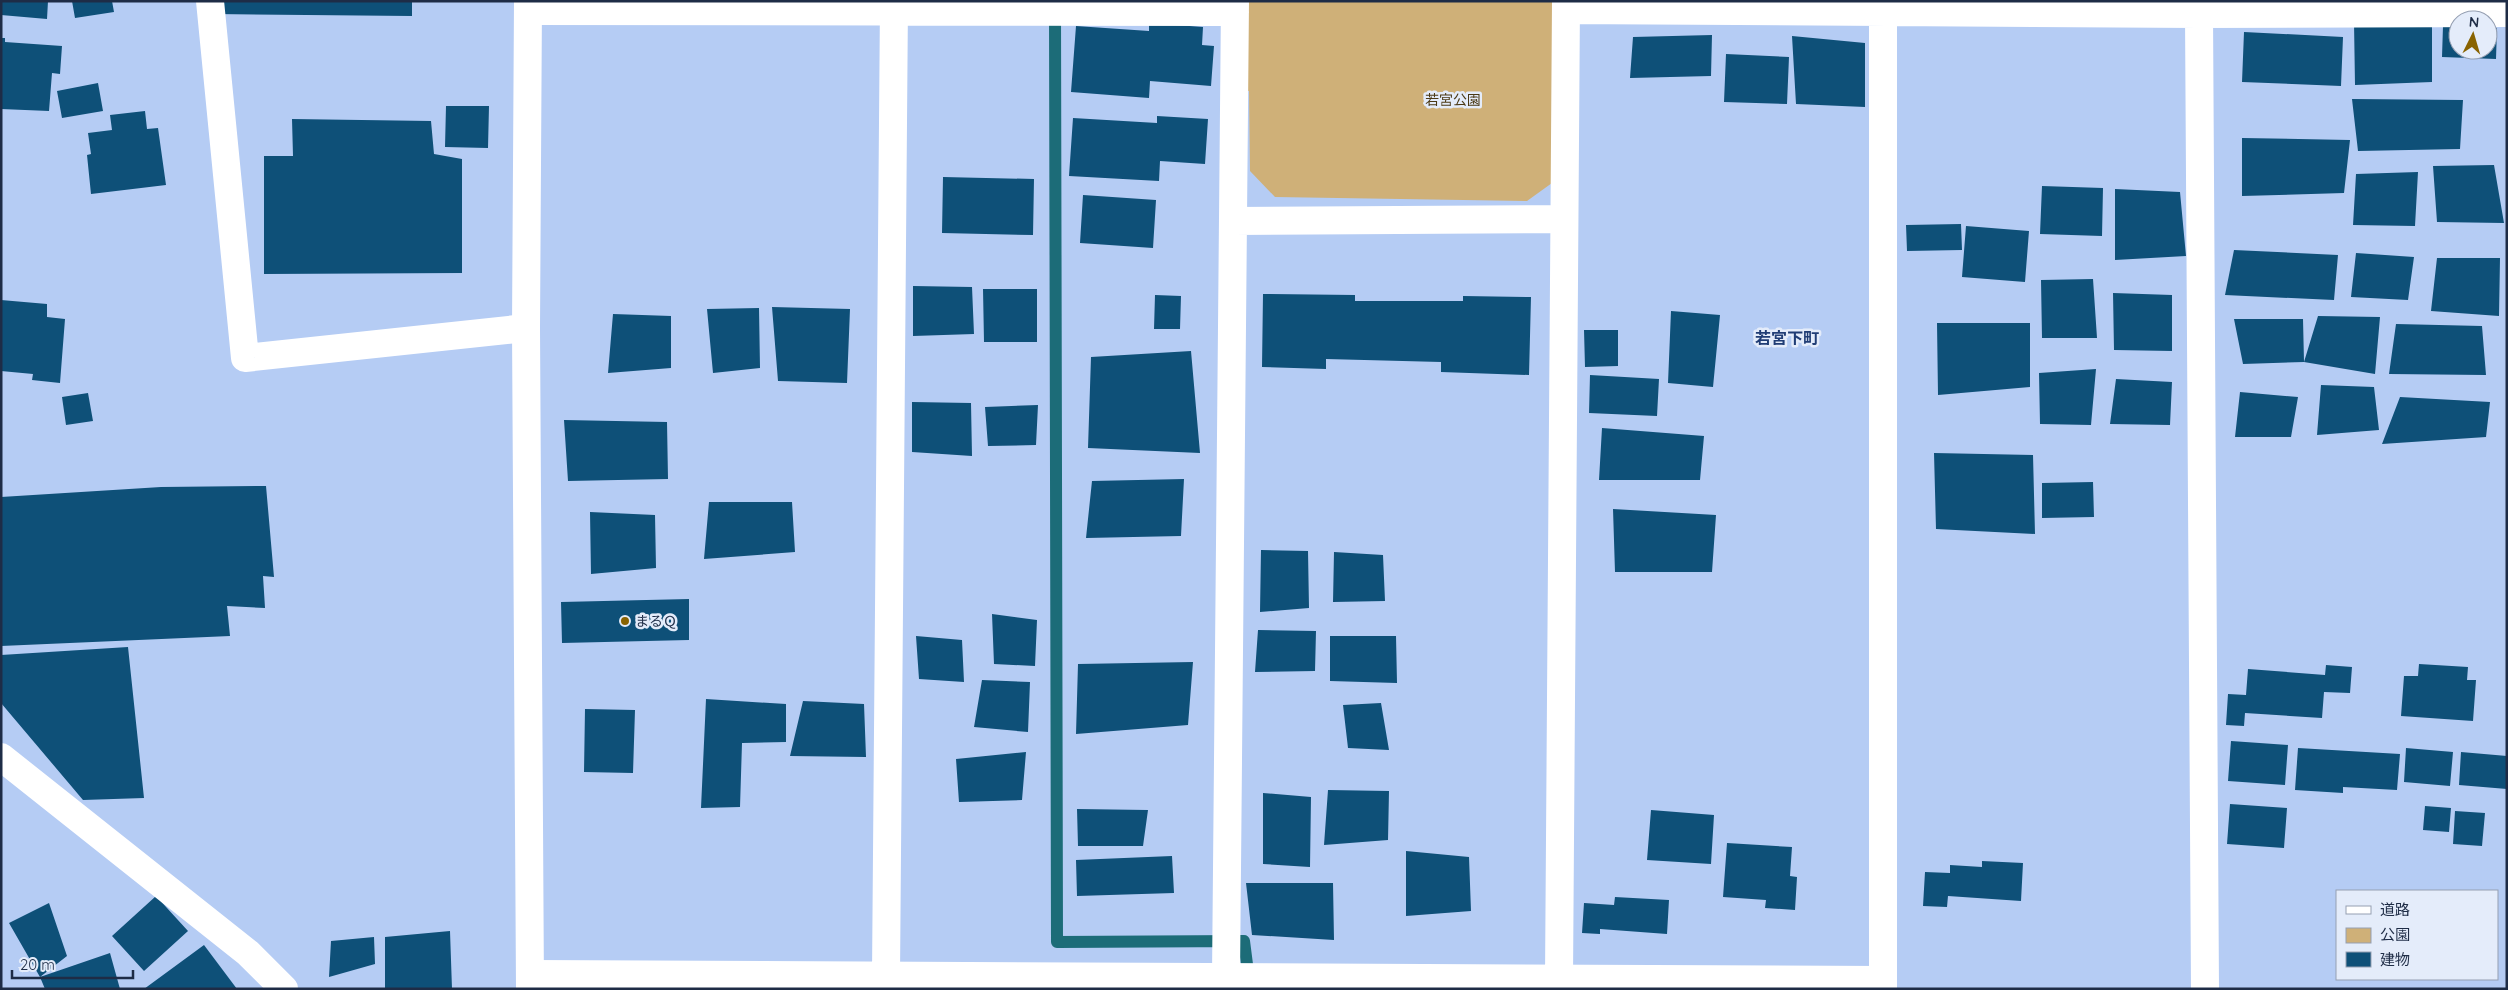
<svg xmlns="http://www.w3.org/2000/svg" width="2508" height="990" viewBox="0 0 2508 990" font-family="Quicksand,'Noto Sans JP',sans-serif">
  <rect width="100%" height="100%" fill="#b5ccf4"/>
  <path fill="#cfb078" d="M1238,1H1556L1552,183L1527,201L1275,197L1250,171L1249,91L1233,90Z"/>
  <g fill="none" stroke-linecap="round" stroke-linejoin="round">
    <path stroke="#1c6c78" stroke-width="12" d="M1055,9L1057,942L1244,941L1249,980"/>
  </g>
  <path fill="#0e5078" d="M1,1H48L47,19L1,15Z
    M72,1H112L114,12L75,18Z
    M214,1H412V16L214,14Z
    M2354,22L2432,23V82L2355,85Z
    M1149,23L1203,27L1202,45L1214,46L1211,86L1150,81L1149,98L1071,92L1076,26L1149,31Z
    M2443,26L2458,27V50H2488V28H2497L2496,59L2442,57Z
    M2244,32L2343,37L2341,86L2242,82Z
    M1712,35L1711,76L1630,78L1633,37Z
    M1792,36L1865,43V107L1796,104Z
    M1,38H5V42L62,46L60,74L52,73L49,111L1,109Z
    M1726,54L1789,57L1787,104L1724,102Z
    M98,83L103,111L62,118L57,91Z
    M2352,99L2463,100L2460,149L2358,151Z
    M446,106H489L488,148L445,147Z
    M145,111L147,129L158,128L166,185L91,194L87,155L91,154L88,133L112,130L110,115Z
    M1157,116L1208,119L1205,164L1160,161L1159,181L1069,176L1073,118L1157,123Z
    M292,119L431,121L434,154L462,159V273L264,274V156H293Z
    M2242,138L2350,140L2344,193L2242,196Z
    M2494,165L2504,223L2437,222L2433,166Z
    M2418,172L2415,226L2353,225L2356,174Z
    M943,177L1034,179L1033,235L942,233Z
    M2042,186L2103,188L2102,236L2040,234Z
    M2115,189L2180,192L2186,256L2115,260Z
    M1083,195L1156,200L1153,248L1080,243Z
    M1961,224L1962,250L1907,251L1906,225Z
    M1966,226L2029,231L2025,282L1962,277Z
    M2234,250L2338,255L2334,300L2225,295Z
    M2356,253L2414,257L2408,300L2351,297Z
    M2437,258H2500L2499,316L2431,311Z
    M2093,279L2097,338H2042L2041,280Z
    M913,286L972,287L974,334L913,336Z
    M983,289H1037V342H984Z
    M2113,293L2172,295V351L2114,350Z
    M1263,294L1355,295V301H1463V296L1531,297L1529,375L1441,372V362L1326,359V369L1262,367Z
    M1155,295L1181,296L1180,329H1154Z
    M1,300L47,304V317L65,319L60,383L32,380L33,374L1,371Z
    M772,307L850,309L847,383L778,381Z
    M759,308L760,368L713,373L707,309Z
    M1671,311L1720,315L1713,387L1668,383Z
    M613,314L671,316V368L608,373Z
    M2318,316L2380,317L2375,374L2304,362Z
    M2234,319H2303L2304,362L2243,364Z
    M1937,323H2030V387L1938,395Z
    M2396,324L2482,326L2486,375L2389,374Z
    M1584,330H1618V366L1585,367Z
    M1191,351L1200,453L1088,448L1091,357Z
    M2096,369L2091,425L2040,424L2039,373Z
    M1590,375L1659,379L1657,416L1589,413Z
    M2116,379L2172,382L2170,425L2110,424Z
    M2321,385L2374,387L2379,430L2317,435Z
    M2240,392L2298,397L2291,437H2235Z
    M88,393L93,421L66,425L62,397Z
    M2400,397L2490,402L2486,437L2382,444Z
    M912,402L971,403L972,456L912,452Z
    M1038,405L1036,445L988,446L985,407Z
    M564,420L667,422L668,479L568,481Z
    M1602,428L1704,436L1700,480H1599Z
    M1934,453L2033,455L2035,534L1936,529Z
    M1184,479L1181,536L1086,538L1092,481Z
    M2093,482L2094,517L2042,518V483Z
    M266,486L274,577L263,576L265,608L227,606L230,636L1,646V497L161,487Z
    M709,502H792L795,552L704,559Z
    M1613,509L1716,515L1712,572H1615Z
    M590,512L655,515L656,568L591,574Z
    M1261,550L1308,551L1309,608L1260,612Z
    M1334,552L1383,555L1385,601L1333,602Z
    M689,599V640L562,643L561,602Z
    M992,614L1037,620L1035,666L994,664Z
    M1258,630L1316,631L1315,671L1255,672Z
    M916,636L962,640L964,682L919,679Z
    M1330,636H1396L1397,683L1330,681Z
    M128,647L144,798L83,800L1,703V655Z
    M1193,662L1188,725L1076,734L1078,664Z
    M2419,664L2468,667L2467,680H2476L2473,721L2401,716L2404,676H2418Z
    M2326,665L2352,667L2350,693L2324,692L2322,718L2245,713L2244,726L2226,725L2228,694L2246,695L2248,669L2325,675Z
    M982,680L1030,682L1028,732L974,727Z
    M706,699L786,704V742L742,743L740,807L701,808Z
    M803,701L864,704L866,757L790,756Z
    M1381,703L1389,750L1348,748L1343,705Z
    M585,709L635,710L633,773L584,772Z
    M2231,741L2288,745L2285,785L2228,781Z
    M2298,748L2400,754L2397,790L2343,787V793L2295,790Z
    M2406,748L2453,752L2450,786L2404,782Z
    M1026,752L1022,800L959,802L956,759Z
    M2461,752L2507,756V789L2459,785Z
    M1328,790L1389,791L1388,840L1324,845Z
    M1263,793L1311,797L1310,867L1263,864Z
    M2230,804L2287,808L2284,848L2227,844Z
    M2425,806L2451,808L2449,832L2423,830Z
    M1077,809L1148,810L1143,846H1078Z
    M1651,810L1714,815L1711,864L1647,860Z
    M2455,811L2485,813L2482,846L2453,844Z
    M1727,843L1792,847L1790,876L1797,877L1795,910L1765,908L1766,900L1723,897Z
    M1406,851L1469,857L1471,911L1406,916Z
    M1172,856L1174,893L1077,896L1076,860Z
    M1982,861L2023,863L2021,901L1948,896L1947,907L1923,906L1925,872L1950,873V865L1982,867Z
    M1246,883H1333L1334,940L1252,935Z
    M156,896L188,931L144,971L112,936Z
    M1615,897L1669,900L1667,934L1600,929V934L1582,933L1584,903L1614,905Z
    M49,903L67,956L40,977L9,923Z
    M450,931L452,989H385V937Z
    M374,937L375,964L329,977L331,941Z
    M204,945L237,989H144Z
    M110,953L120,989H45L40,977Z"/>
  <g fill="none" stroke-linecap="round" stroke-linejoin="round">
    <path stroke="#fff" stroke-width="28" d="M210,1L245,358L526,328
      M1883,1V989
      M1566,10L2199,14L2507,13
      M528,11L1235,12
      M2199,14L2205,989
      M1233,221L1564,219
      M530,974L1883,980
      M886,975L894,1
      M1226,977L1235,1
      M1559,979L1566,1"/>
    <path stroke="#fff" stroke-width="28" d="M528,1L526,328L530,989
      M1,757L248,953L284,989"/>
  </g>
  <circle fill="#896301" stroke="#e4ecfa" stroke-width="2" cx="625" cy="621" r="5"/>
  <g text-anchor="middle" stroke-width="5" stroke-linejoin="round" paint-order="stroke">
    <g font-size="14" fill="#4b3915" stroke="#e4ecfa">
      <text x="1453" y="105">若宮公園</text>
    </g>
    <g font-size="14" fill="#1e2c46" stroke="#e4ecfa" text-anchor="start">
      <text x="635" y="626">まるＱ</text>
    </g>
    <g font-size="16" font-weight="bold" fill="#203d75" stroke="#e4ecfa">
      <text x="1787" y="344">若宮下町</text>
    </g>
  </g>
  <rect width="2508" height="990" fill="none" stroke="#1e2c46" stroke-width="5"/>
  <rect x="2336" y="890" width="162" height="90" fill="#e4ecfa" stroke="#959fb2"/>
  <rect x="2346" y="906" width="25" height="8" fill="#ffffff" stroke="#959fb2"/>
  <text x="2380" y="915" font-size="15" fill="#1e2c46">道路</text>
  <rect x="2346" y="928" width="25" height="15" fill="#cfb078" stroke="#959fb2"/>
  <text x="2380" y="940" font-size="15" fill="#1e2c46">公園</text>
  <rect x="2346" y="952" width="25" height="15" fill="#0e5078" stroke="#959fb2"/>
  <text x="2380" y="965" font-size="15" fill="#1e2c46">建物</text>
  <g transform="translate(2473 35) rotate(5)"><circle r="24" fill="#e4ecfa" stroke="#959fb2"/>
  <path d="M0-4L9 19L0 12L-9 19Z" fill="#896301"/>
  <text y="-8" font-size="14" font-weight="bold" text-anchor="middle" fill="#1e2c46">N</text>
  </g>
  <path d="M12 970v8h121v-8" fill="none" stroke="#1e2c46" stroke-width="2.5"/>
  <text x="20" y="970" font-size="15" fill="#1e2c46" stroke="#e4ecfa" stroke-width="4" paint-order="stroke">20 m</text>
</svg>
